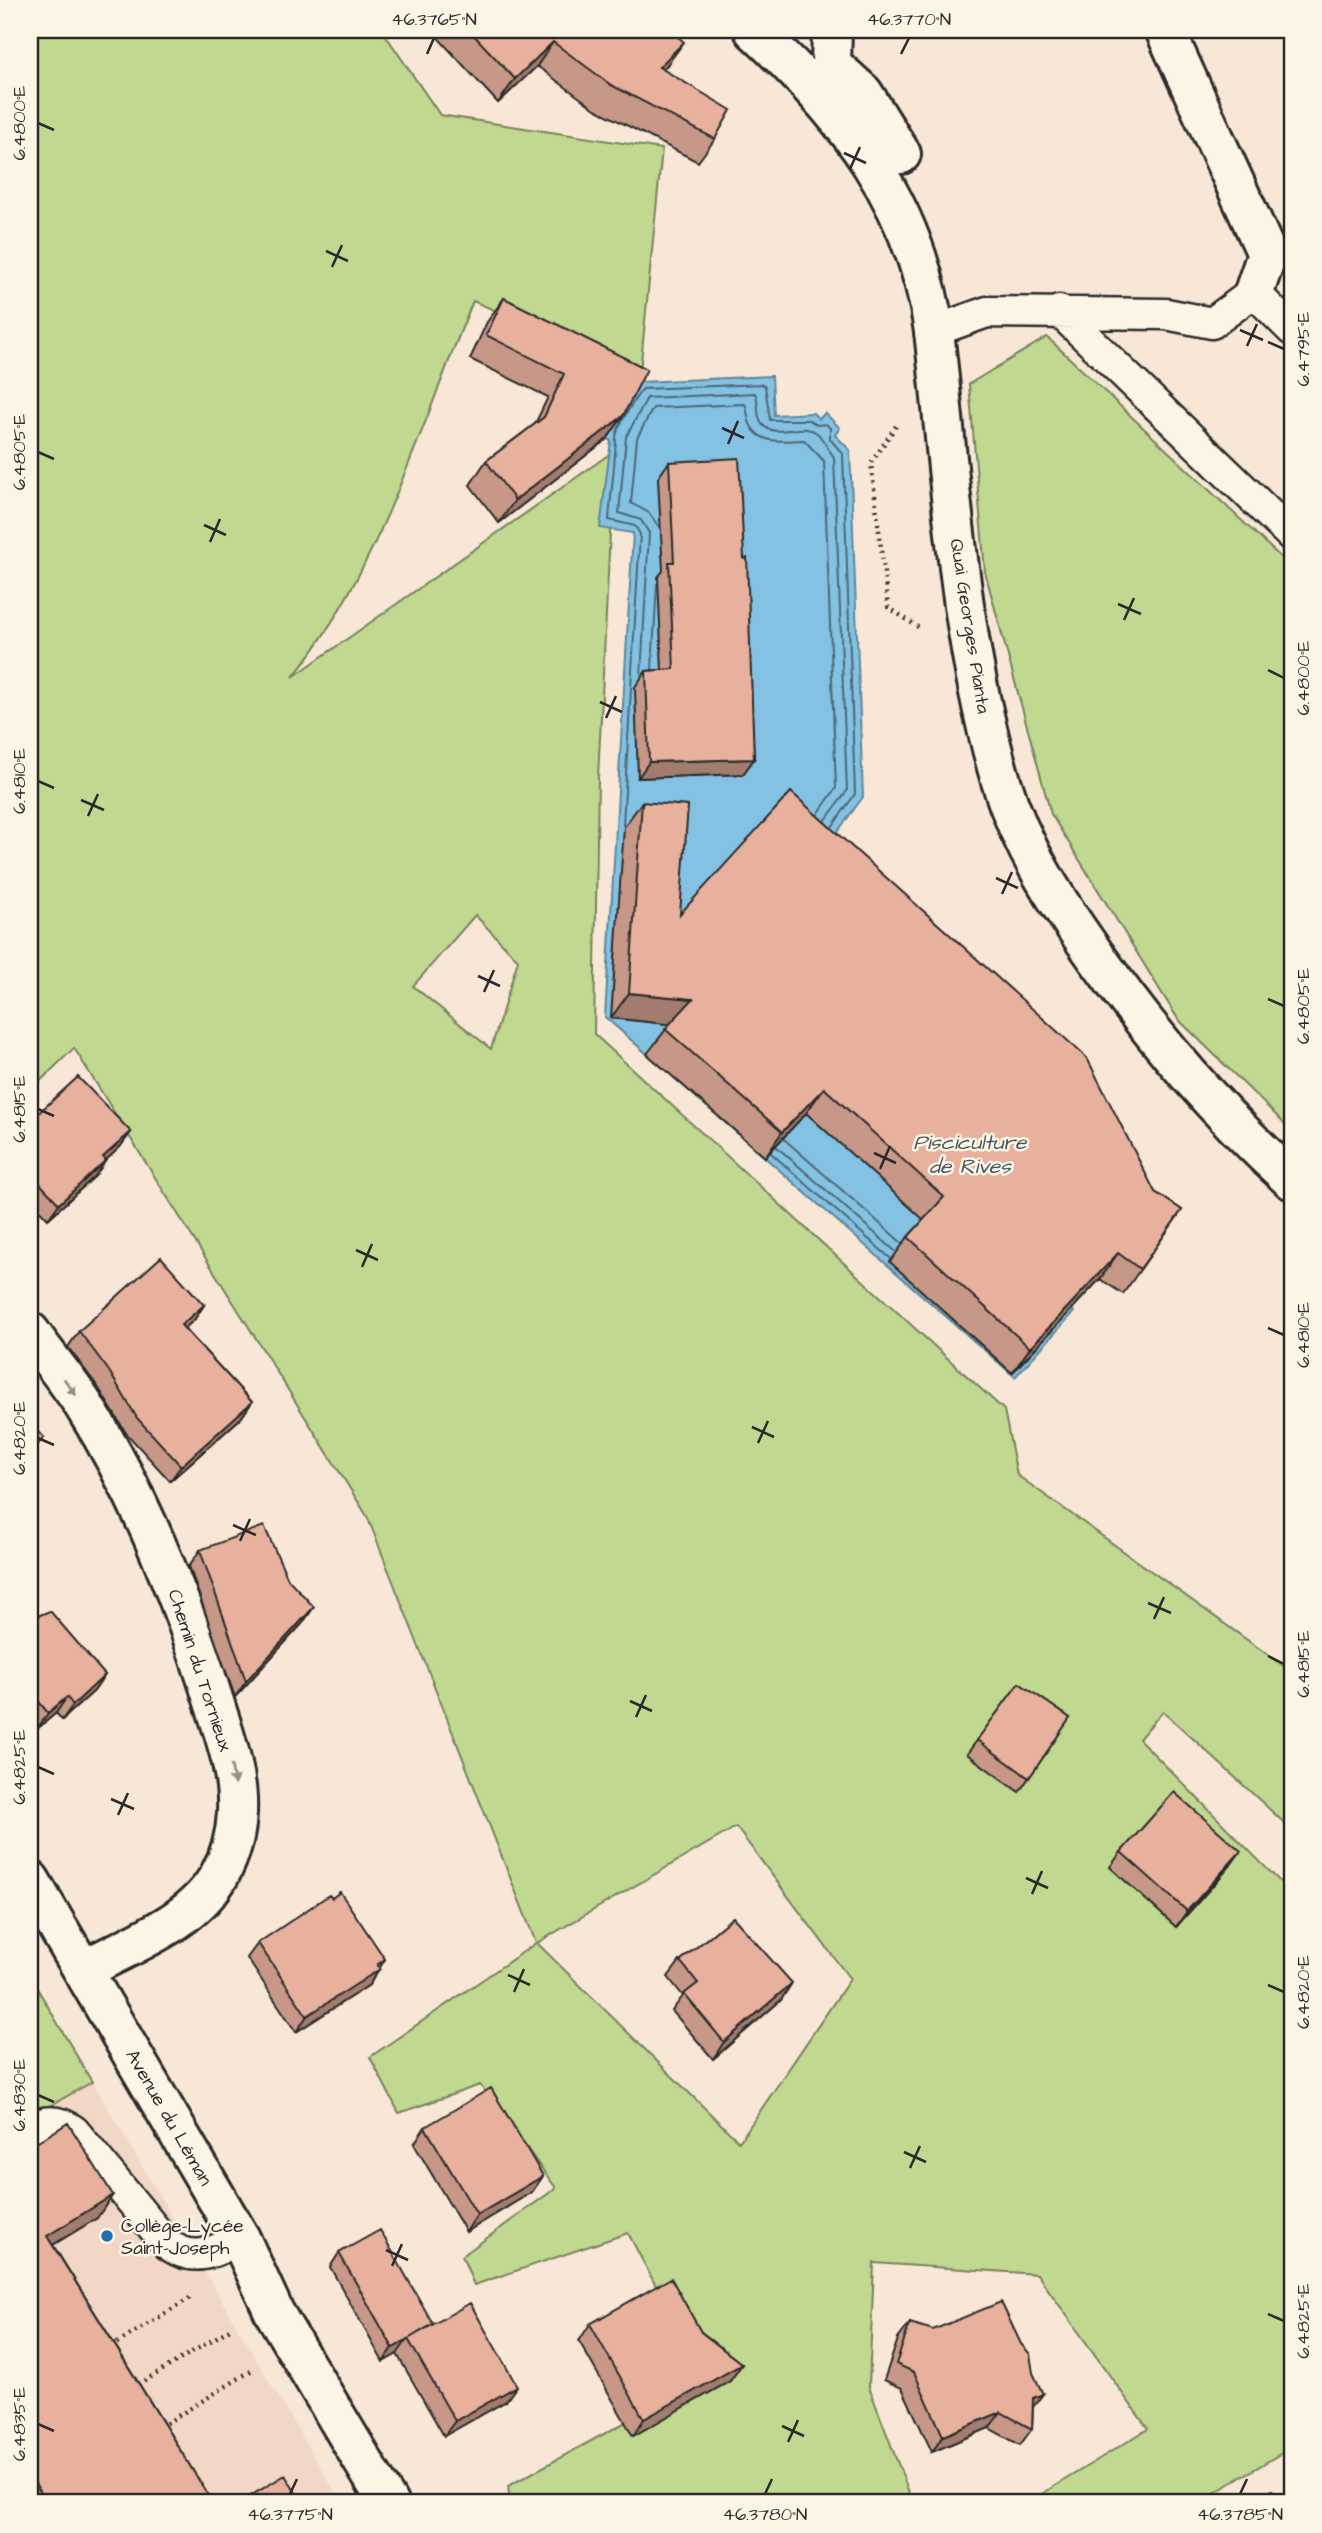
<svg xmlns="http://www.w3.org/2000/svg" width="1322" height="2533" viewBox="0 0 1322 2533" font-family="'Architects Daughter',sans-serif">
  <rect width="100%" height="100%" fill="#f8e7d7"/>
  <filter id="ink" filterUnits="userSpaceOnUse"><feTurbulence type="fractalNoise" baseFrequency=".0143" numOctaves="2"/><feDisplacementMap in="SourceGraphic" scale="14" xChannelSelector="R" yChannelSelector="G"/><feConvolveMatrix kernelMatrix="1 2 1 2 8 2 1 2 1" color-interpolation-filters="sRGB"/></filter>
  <g filter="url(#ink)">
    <path fill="#f3d7c6" d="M30,1976L275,2391L342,2503H30Z"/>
    <path fill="#c0d88f" stroke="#76825d" stroke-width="2" fill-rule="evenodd" d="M30,30H382L440,115L662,149L640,372L473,301C420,427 380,569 293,677L614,451L598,778L594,1034L1004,1410L1017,1475L1292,1672V1830L1163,1711L1139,1739L1292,1894V2334L1283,2350L1292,2366V2447L1197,2503H1027L1148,2429L1037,2274L874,2263L869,2387L913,2503H510L508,2486L705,2379L628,2233L474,2285L462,2256L556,2188L480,2085L399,2113L370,2057L536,1943L367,1516L74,1048L30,1091ZM475,915L518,960L491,1049L413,986ZM736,1827L850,1979L739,2142L537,1943Z
      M1047,337L1292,568V1131L1178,1019L1051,814L985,572L969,384Z
      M30,1976L92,2082L30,2117Z"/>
    <path fill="#83c2e3" stroke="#608699" stroke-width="2" d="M772,376L774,415L813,413L819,419L825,413L840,428L835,435L850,450L863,797L827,846L1074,1312L1015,1377L605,1017L633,533L600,528L611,441L607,439L640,382Z"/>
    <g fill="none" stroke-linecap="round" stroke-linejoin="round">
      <path stroke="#4e6775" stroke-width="2" d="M659,527L649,513L631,503L637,438L653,408L745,404C748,410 747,419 751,426C762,446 785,440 804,440L824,461L836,788L818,814
        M652,669L657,584
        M641,676L649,533L641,520L619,513L626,437L647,398L755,393C760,402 755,415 762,424C776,441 805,419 819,435C823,440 830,452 834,457L847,791L825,821
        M623,825L640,534L635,526L609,520C611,492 615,465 616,437C617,427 636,396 643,389L762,384L765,386L770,420H809L817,425L826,424L830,428V439L843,454L855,794L832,827
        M784,1139L902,1243
        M777,1147L895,1251
        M771,1153L890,1258"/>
      <g stroke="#2b2b2b" stroke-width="35">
        <path id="lane" d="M1059,311L1292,536
          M934,331L987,312L1166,314L1212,323L1254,292L1292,330
          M30,2129C46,2119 59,2120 74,2131L166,2243C193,2264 213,2253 240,2238"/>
      </g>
      <g stroke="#2b2b2b" stroke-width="44">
        <path id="street" d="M754,30C846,115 916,203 934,331
          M832,30L831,64L863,93L901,154
          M1165,30L1267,254L1254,292
          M30,1332C48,1358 70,1382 86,1409C143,1500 183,1602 215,1705C226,1739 239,1777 237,1813C236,1833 230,1856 220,1874C194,1923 129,1944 84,1970
          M30,1880L240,2238L274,2312L388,2503"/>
      </g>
      <g stroke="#2b2b2b" stroke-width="44">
        <path id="secondary" d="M934,331C951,481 958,636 1001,781C1021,848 1057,902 1097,958C1156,1041 1216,1111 1292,1180"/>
      </g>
      <path stroke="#2b2b2b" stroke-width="4.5" stroke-dasharray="2 5" stroke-linecap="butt" d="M896,426L871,463L888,607L921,629
        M111,2347L190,2298
        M138,2385L230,2329
        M160,2427L254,2369"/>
      <use href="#lane" stroke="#fcf5e5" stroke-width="30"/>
      <use href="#street" stroke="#fcf5e5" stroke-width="38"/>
      <use href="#secondary" stroke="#fcf5e5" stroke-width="38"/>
    </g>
    <path fill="#c79887" stroke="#2b2b2b" stroke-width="2" d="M431,30H670L667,65L663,69L715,139L698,162L595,109L537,66L498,103Z
      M504,298L623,416L607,439L499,523L470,485L486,461L535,424L548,397L470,359L487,322Z
      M669,462L744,559L754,759L743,774L638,778L635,687L646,671L662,670L658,577L663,571L658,478Z
      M642,802L680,914L1155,1192L1182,1210L1123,1294L1100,1279L1012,1373L890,1262L908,1237L924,1220L806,1113L765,1157L647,1054L670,1024L611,1018L624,827Z
      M31,1120L131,1132L120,1147L106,1160L95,1176L48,1219L30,1200V1122Z
      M204,1305L194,1320L184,1328L252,1402L241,1418L170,1481L126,1433L98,1387L68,1347L79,1331Z
      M200,1550L288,1579L303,1623L235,1697L189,1566Z
      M30,1619L105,1675L94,1691L62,1720L56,1713L37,1729L30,1720Z
      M1019,1683L1070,1718L1019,1792L967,1754Z
      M1121,1852L1230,1866L1176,1927L1110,1867Z
      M332,1898L385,1959L369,1985L296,2032L247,1958L258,1943Z
      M680,1961L781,2000L713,2059L672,2011L683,1996L668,1977Z
      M1292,2019V2038L1284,2031Z
      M425,2127L543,2176L532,2192L466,2232L414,2144Z
      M30,2147L97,2218L53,2245L213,2503H30Z
      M339,2253L433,2324L506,2401L444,2436L397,2354L383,2362L330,2267Z
      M910,2323L1033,2408L1032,2429L1020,2445L989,2428L932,2452L902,2388L884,2380L898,2339Z
      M590,2324L701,2332L742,2364L730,2381L633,2436L579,2341Z"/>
    <path fill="#a27c6e" stroke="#2b2b2b" stroke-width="2" d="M553,42L537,66L498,103L515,79Z
      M684,42L667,65L642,90L659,67Z
      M623,416L607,439L499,523L515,500Z
      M754,759L743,774L638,778L649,762Z
      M629,993L693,999L675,1025L611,1018Z
      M824,1088L806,1113L765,1157L782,1132Z
      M131,1132L120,1147L92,1173L103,1157Z
      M106,1160L95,1176L48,1219L59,1204Z
      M1118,1253L1100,1279L1012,1373L1030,1348Z
      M204,1305L194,1320L171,1341L181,1325Z
      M252,1402L241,1418L170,1481L181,1466Z
      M314,1607L303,1623L235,1697L246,1681Z
      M105,1675L94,1691L62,1720L73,1705Z
      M67,1697L56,1713L37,1729L48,1713Z
      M1241,1851L1230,1866L1176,1927L1187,1911Z
      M385,1959L369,1985L296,2032L307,2016Z
      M792,1983L781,2000L713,2059L724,2042Z
      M543,2176L532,2192L466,2232L477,2215Z
      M113,2195L97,2218L31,2258L47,2236Z
      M407,2340L397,2354L383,2362L393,2348Z
      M742,2364L730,2381L633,2436L644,2419Z
      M517,2386L506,2401L444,2436L455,2421Z
      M1043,2394L1031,2410L1033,2398Z
      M1001,2412L989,2428L932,2452L943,2436Z"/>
    <path fill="#e7b19d" stroke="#2b2b2b" stroke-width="2" d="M469,30H670L684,42L659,67L731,110L715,139L611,85L553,42L515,79Z
      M504,298L647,369L623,416L515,500L486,461L544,417L564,374L486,335Z
      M739,458L744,559L747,558L754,759L649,762L646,671L674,669L669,562H674L669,462Z
      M791,792L1087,1058L1155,1192L1182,1210L1140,1269L1118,1253L1030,1348L908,1237L944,1197L824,1088L782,1132L665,1029L693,999L629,993L642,802L688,806L680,914Z
      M78,1077L131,1132L103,1157L106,1160L59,1204L30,1173V1134L38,1127L31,1120Z
      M161,1257L204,1305L181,1325L252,1402L181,1466L137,1418L109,1371L79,1331Z
      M30,1425L44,1437L30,1454Z
      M264,1526L288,1579L314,1607L246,1681L200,1550Z
      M50,1611L105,1675L73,1705L67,1697L48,1713L35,1697L30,1701V1619Z
      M1019,1683L1070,1718L1029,1778L977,1740Z
      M1174,1792L1241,1851L1187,1911L1121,1852Z
      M340,1892L385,1959L377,1965L380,1969L307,2016L258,1943L329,1895L332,1898Z
      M733,1917L792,1983L724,2042L684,1994L698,1983L680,1961Z
      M491,2088L543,2176L477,2215L425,2127Z
      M68,2123L113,2195L47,2236L213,2503H47L30,2475V2147Z
      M380,2230L433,2324L393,2348L339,2253Z
      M671,2278L701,2332L742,2364L644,2419L590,2324Z
      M1001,2302L1021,2344L1030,2354L1033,2373L1043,2394L1033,2398L1032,2429L1001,2412L943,2436L914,2372L896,2364L910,2323L933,2330Z
      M470,2303L517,2386L455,2421L408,2339Z
      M285,2475L302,2503H239Z
      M1272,2490L1280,2503H1249Z"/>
    <defs><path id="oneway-solid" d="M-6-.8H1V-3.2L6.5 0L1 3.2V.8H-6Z" transform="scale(1.75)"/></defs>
    <g fill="#949088">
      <use href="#oneway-solid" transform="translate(70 1387) rotate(54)"/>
      <use href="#oneway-solid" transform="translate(233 1775) rotate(80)"/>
    </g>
  </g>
  <path fill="none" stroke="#2b2b2b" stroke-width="2.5" d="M427,54L434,38M901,54L909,38M38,123L54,130M844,153L866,163M850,169L860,147M326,251L348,261M332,267L342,245M1240,330L1263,340M1268,342L1284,349M1247,346L1257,324M722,428L744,438M728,444L738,421M38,452L54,459M204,525L226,535M210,542L220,519M1118,604L1141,614M1124,620L1134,598M1268,670L1284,678M600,702L622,712M606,718L616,696M38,781L54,788M81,800L104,810M88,816L98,794M996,878L1018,888M1002,894L1012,872M478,976L500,986M484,992L494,970M1268,999L1284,1006M38,1109L54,1116M874,1153L896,1163M880,1169L890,1146M356,1250L378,1260M362,1267L372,1244M1268,1328L1284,1335M752,1427L774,1437M38,1438L54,1445M758,1443L768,1421M233,1525L256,1535M240,1541L250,1519M1148,1603L1171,1613M1154,1619L1164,1597M1268,1656L1284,1664M630,1701L652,1711M636,1717L646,1695M38,1767L54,1774M111,1799L134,1809M118,1815L128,1793M1026,1878L1048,1888M1032,1894L1042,1871M508,1975L530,1985M1268,1985L1284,1992M514,1992L524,1969M38,2095L54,2102M904,2152L926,2162M910,2168L920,2146M386,2250L408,2260M392,2266L402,2244M1268,2314L1284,2321M38,2424L54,2431M782,2426L804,2436M788,2442L798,2420M290,2494L297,2479M765,2494L772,2479M1240,2494L1247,2479"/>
  <circle fill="#1f6fb2" stroke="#fcf5e5" stroke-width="2.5" cx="107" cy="2236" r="7"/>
  <g text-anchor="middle" stroke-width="5" stroke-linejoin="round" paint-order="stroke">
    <g font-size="19" fill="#2b2b2b" stroke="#fcf5e5">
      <text transform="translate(971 626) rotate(81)" y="7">Quai Georges Pianta</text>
      <text transform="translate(201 1670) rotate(72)" y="7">Chemin du Tornieux</text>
      <text transform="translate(170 2117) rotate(60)" y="7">Avenue du Léman</text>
    </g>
    <g font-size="19" fill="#2b2b2b" stroke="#fcf5e5" text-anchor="start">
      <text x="121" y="2232">Collège-Lycée<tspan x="121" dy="22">Saint-Joseph</tspan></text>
    </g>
    <g font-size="21" font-style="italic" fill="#455862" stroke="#fcf5e5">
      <text x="970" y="1149">Pisciculture<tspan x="970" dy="24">de Rives</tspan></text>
    </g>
  </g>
  <rect width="1322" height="2533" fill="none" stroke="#fcf5e5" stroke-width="77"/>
  <rect x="38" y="38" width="1246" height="2456" fill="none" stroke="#2b2b2b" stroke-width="2.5"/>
  <g font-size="18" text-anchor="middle" fill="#2b2b2b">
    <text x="434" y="25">46.3765°N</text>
    <text x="909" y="25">46.3770°N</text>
    <text transform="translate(19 123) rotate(-90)" y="6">6.4800°E</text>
    <text transform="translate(1303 349) rotate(-90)" y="6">6.4795°E</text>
    <text transform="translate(19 452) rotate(-90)" y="6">6.4805°E</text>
    <text transform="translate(1303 678) rotate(-90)" y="6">6.4800°E</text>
    <text transform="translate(19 781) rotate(-90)" y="6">6.4810°E</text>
    <text transform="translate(1303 1006) rotate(-90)" y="6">6.4805°E</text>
    <text transform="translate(19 1109) rotate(-90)" y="6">6.4815°E</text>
    <text transform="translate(1303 1335) rotate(-90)" y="6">6.4810°E</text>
    <text transform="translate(19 1438) rotate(-90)" y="6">6.4820°E</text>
    <text transform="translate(1303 1664) rotate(-90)" y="6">6.4815°E</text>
    <text transform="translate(19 1767) rotate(-90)" y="6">6.4825°E</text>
    <text transform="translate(1303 1992) rotate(-90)" y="6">6.4820°E</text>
    <text transform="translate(19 2095) rotate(-90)" y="6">6.4830°E</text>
    <text transform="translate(1303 2321) rotate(-90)" y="6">6.4825°E</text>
    <text transform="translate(19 2424) rotate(-90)" y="6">6.4835°E</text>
    <text x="290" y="2520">46.3775°N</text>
    <text x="765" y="2520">46.3780°N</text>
    <text x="1240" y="2520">46.3785°N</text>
  </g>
</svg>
